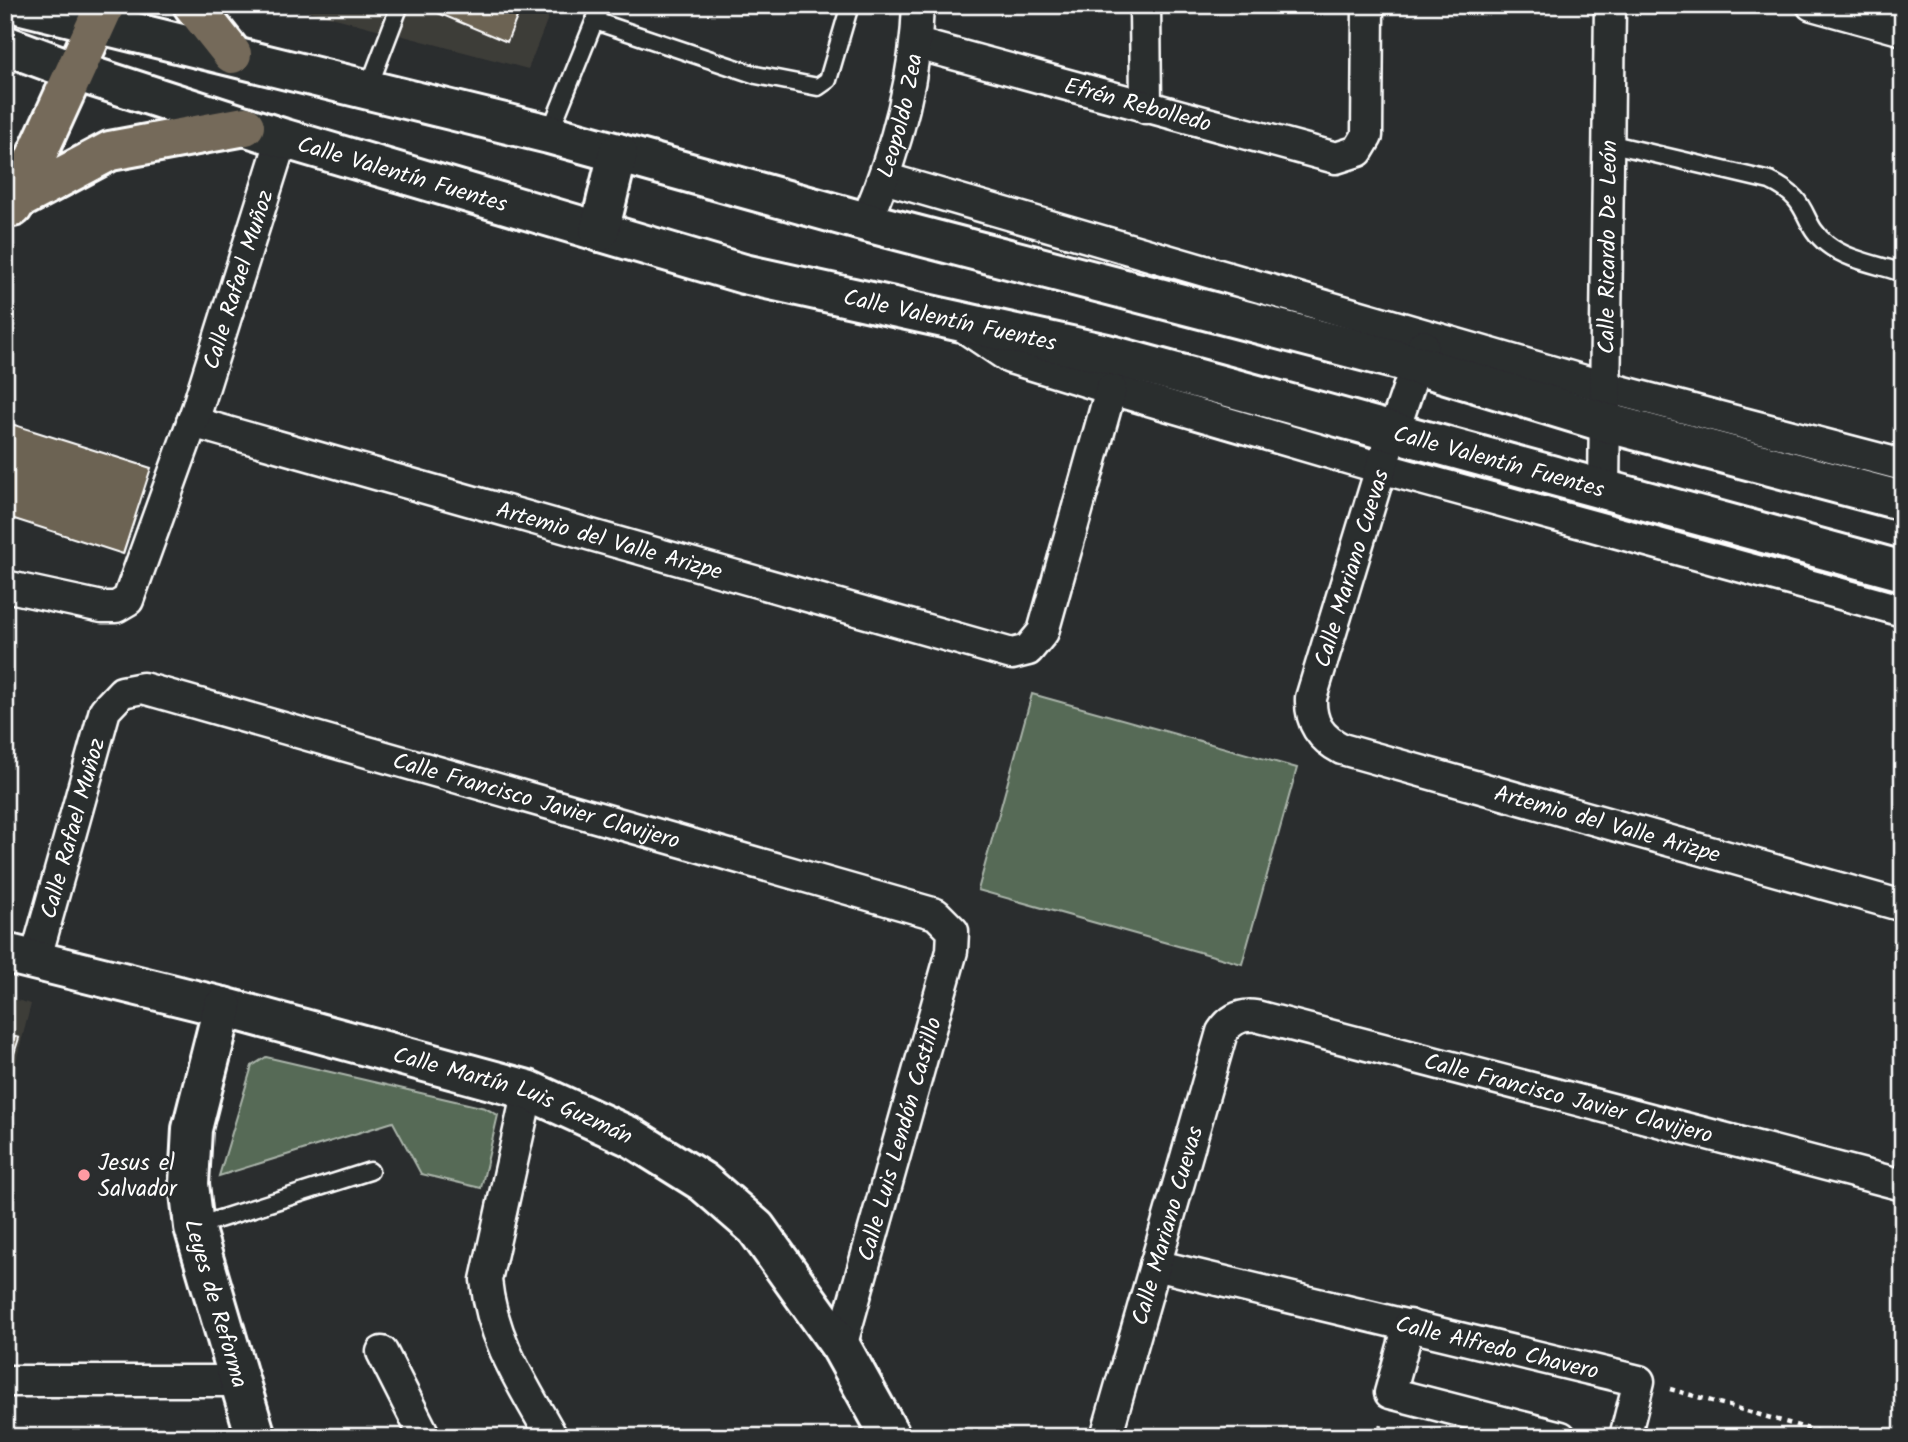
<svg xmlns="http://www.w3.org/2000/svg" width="1908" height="1442" viewBox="0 0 1908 1442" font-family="Kalam,sans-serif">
  <rect width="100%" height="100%" fill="#2a2d2e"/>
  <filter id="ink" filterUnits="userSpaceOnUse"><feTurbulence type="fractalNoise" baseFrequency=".0143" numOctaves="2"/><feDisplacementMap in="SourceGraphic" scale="14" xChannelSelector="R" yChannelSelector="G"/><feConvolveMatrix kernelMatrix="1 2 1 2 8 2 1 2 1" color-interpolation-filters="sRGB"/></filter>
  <g filter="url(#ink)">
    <path fill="#3e3d39" d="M286,5H553L528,69Z
      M5,997L31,1004L5,1104Z"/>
    <path fill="#566a56" stroke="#aab4aa" stroke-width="2" d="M1032,694L1297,768L1242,964L978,890Z
      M266,1057L485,1108L498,1115L481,1188L421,1174L393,1122L219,1176L252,1066Z"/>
    <path fill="#6c6353" stroke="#fff" stroke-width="2" d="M442,5H522L507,42L438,13Z
      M5,422L151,468L123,554L5,516Z
      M5,1034L19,1038L5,1082Z"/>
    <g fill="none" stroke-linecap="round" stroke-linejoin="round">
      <g stroke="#fff" stroke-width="21">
        <path id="service" d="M595,21L756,75L818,87L828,80L850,5
          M368,89L400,5
          M549,134L601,5
          M1608,143L1770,181C1813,201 1799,222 1827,244C1847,260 1879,265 1903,273
          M194,1227L370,1171"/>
      </g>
      <g stroke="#fff" stroke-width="35">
        <g id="minor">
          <path d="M1145,5L1146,108"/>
          <path d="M1812,5L1903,30"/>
          <path id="s1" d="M917,44L1336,158L1358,151L1367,136L1368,5"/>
          <path d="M884,178L1605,387L1903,465"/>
          <path id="s2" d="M866,222C894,155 916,78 918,5"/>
          <path d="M964,327L1010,358L1111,389L1381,468L1903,611"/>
          <path id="s3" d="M1423,345L1381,468L1311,698C1310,723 1320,738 1342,749L1903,906"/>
          <path id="s4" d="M192,422L1012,654L1028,650L1043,632L1111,389"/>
          <path id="s5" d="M1604,489L1610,5"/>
          <path id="s6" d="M5,586L102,607H116L128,600L197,409L282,138"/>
          <path id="s7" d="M35,961L105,710L122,692L143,688L936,914L953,931L952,951L841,1347"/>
          <path d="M528,1090L486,1280C492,1340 523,1385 552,1437"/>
          <path id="s8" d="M1155,1265L1639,1381L1625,1437"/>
          <path d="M1409,1325L1390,1393L1561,1437"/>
          <path d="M382,1352L425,1437"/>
          <path d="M5,1381H241"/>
          <path id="s9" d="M1106,1437L1222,1032C1230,1020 1241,1014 1256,1016L1903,1185"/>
        </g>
      </g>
      <g stroke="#fff" stroke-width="44">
        <g id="tertiary">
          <path id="s10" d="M5,953L223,1007L528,1090L631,1137L703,1182L756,1228L841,1347L891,1437"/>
          <path id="s11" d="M223,1007L192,1129L189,1184L194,1227L256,1437"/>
        </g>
      </g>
      <g stroke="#fff" stroke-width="44">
        <g id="secondary">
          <path d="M22,5L549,134L866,222L1417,365L1604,422L1903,501"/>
          <path id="s12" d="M5,45L75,71L282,138L744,274L1107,354L1903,571"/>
          <path d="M599,232L618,153"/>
        </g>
      </g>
      <g stroke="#fff" stroke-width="44">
        <path id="primary" d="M193,5L232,54
          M16,201L110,151L245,126
          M13,207L105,5"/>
      </g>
      <path stroke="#fff" stroke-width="4.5" stroke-dasharray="5 5" stroke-linecap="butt" d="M1670,1389L1837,1437
        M1378,1437L1381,1425"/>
      <use href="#service" stroke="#2a2d2e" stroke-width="16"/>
      <use href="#minor" stroke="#2a2d2e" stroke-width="30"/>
      <use href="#tertiary" stroke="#2a2d2e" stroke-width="38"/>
      <use href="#secondary" stroke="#2a2d2e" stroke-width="38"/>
      <use href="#primary" stroke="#746a5a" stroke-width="38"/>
    </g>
  </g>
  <circle fill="#ff9aa2" stroke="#2a2d2e" stroke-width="2.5" cx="84" cy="1175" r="7"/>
  <g text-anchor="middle" stroke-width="5" stroke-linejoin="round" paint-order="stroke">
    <g font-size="23" fill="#fff" stroke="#2a2d2e">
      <text dy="8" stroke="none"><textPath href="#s1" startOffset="229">Efrén Rebolledo</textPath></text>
      <text dy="8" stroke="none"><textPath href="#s2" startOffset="112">Leopoldo Zea</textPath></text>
      <text dy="8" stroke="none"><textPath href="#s12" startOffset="418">Calle Valentín Fuentes</textPath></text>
      <text dy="8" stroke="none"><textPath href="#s5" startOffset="242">Calle Ricardo De León</textPath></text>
      <text dy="8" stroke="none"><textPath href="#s6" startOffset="466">Calle Rafael Muñoz</textPath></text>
      <text dy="8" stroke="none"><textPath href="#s12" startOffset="985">Calle Valentín Fuentes</textPath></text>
      <text dy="8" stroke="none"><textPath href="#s12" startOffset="1552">Calle Valentín Fuentes</textPath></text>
      <text dy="8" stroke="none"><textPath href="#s4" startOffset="434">Artemio del Valle Arizpe</textPath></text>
      <text transform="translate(1351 568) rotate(-73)" y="8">Calle Mariano Cuevas</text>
      <text dy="8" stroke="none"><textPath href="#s7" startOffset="716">Calle Francisco Javier Clavijero</textPath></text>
      <text dy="8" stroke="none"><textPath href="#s3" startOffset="710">Artemio del Valle Arizpe</textPath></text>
      <text dy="8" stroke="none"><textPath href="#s7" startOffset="138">Calle Rafael Muñoz</textPath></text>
      <text dy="8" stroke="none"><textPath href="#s10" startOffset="528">Calle Martín Luis Guzmán</textPath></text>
      <text dy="8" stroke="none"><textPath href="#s9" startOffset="784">Calle Francisco Javier Clavijero</textPath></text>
      <text transform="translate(899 1139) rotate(-74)" y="8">Calle Luis Lendón Castillo</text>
      <text dy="8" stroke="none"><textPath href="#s9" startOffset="220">Calle Mariano Cuevas</textPath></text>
      <text dy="8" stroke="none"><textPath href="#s11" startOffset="304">Leyes de Reforma</textPath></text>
      <text dy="8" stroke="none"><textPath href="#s8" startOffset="352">Calle Alfredo Chavero</textPath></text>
    </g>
    <g font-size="23" fill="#fff" stroke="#2a2d2e" text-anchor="start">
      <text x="98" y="1170">Jesus el<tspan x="98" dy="26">Salvador</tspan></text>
    </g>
  </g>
  <rect width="1908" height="1442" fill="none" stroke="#2a2d2e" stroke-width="28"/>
  <rect x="14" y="14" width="1880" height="1414" fill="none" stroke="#fff" stroke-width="2.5" filter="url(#ink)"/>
</svg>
